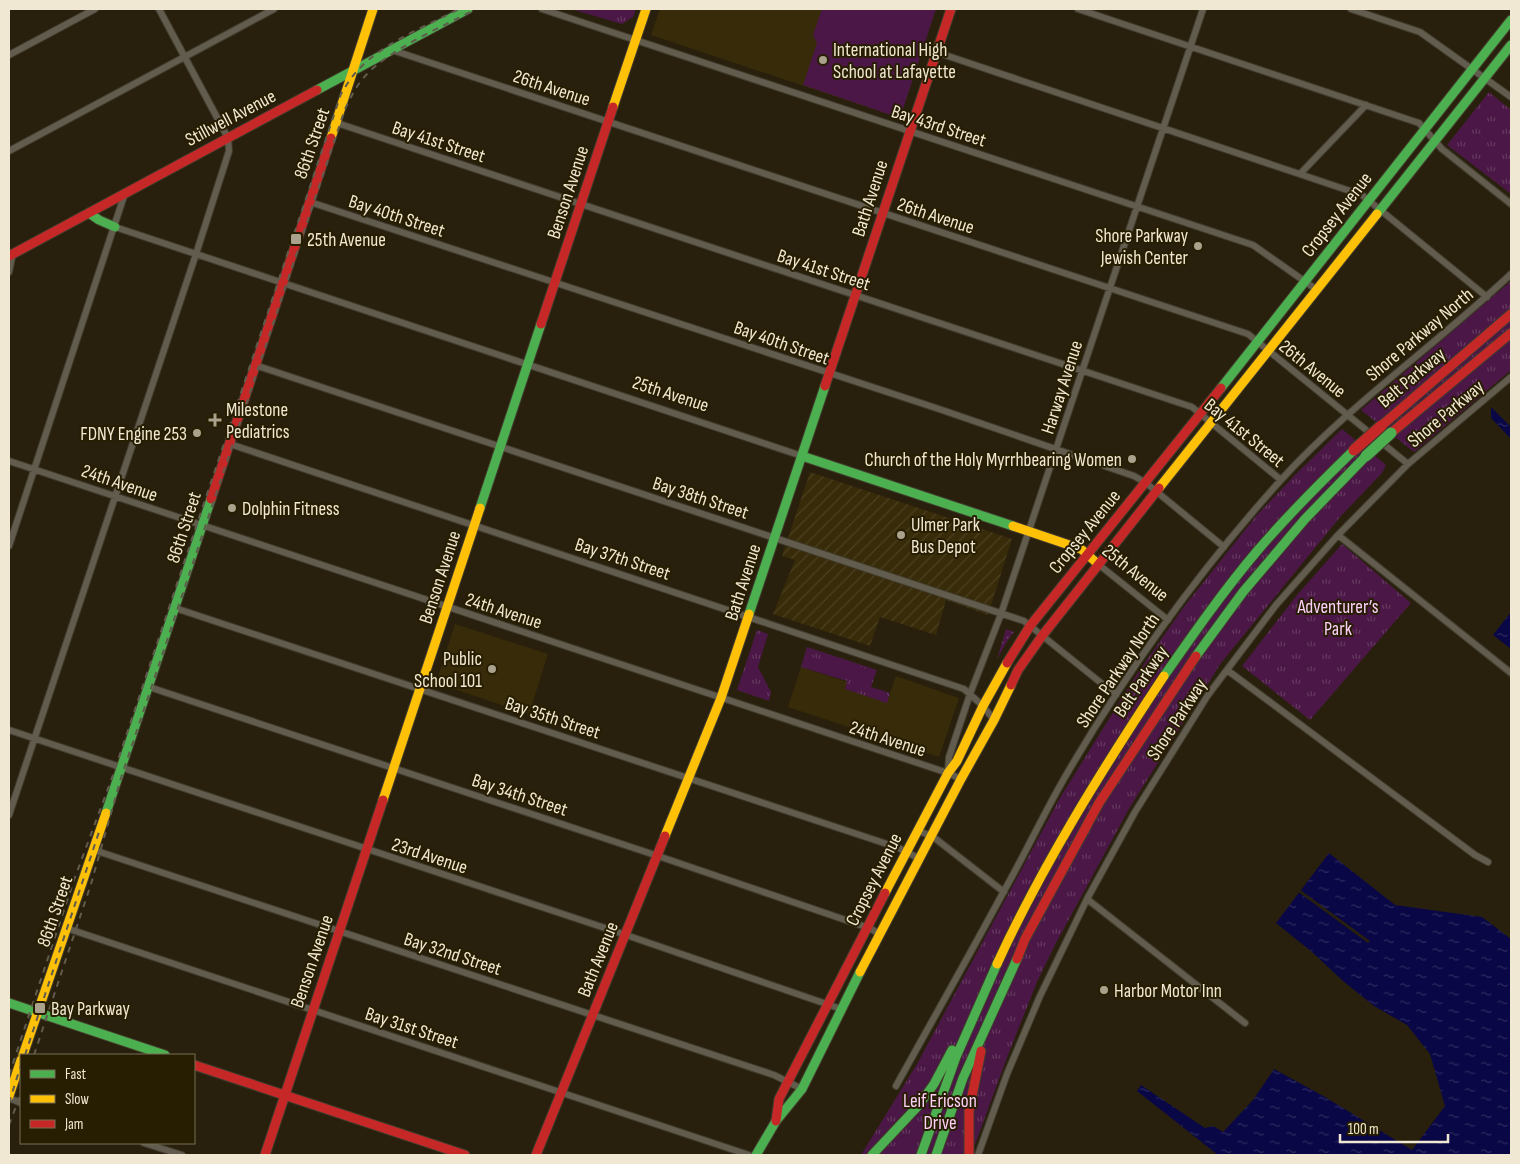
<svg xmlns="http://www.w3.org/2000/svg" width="1520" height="1164" viewBox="0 0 1520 1164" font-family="'Sofia Sans Condensed',sans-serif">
  <defs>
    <pattern id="industrial-furrows" width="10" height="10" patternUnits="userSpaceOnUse" patternTransform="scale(1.25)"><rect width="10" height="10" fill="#382b09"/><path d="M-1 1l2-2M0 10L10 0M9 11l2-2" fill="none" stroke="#4b4020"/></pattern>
    <pattern id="grass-dots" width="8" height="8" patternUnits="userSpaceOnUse" patternTransform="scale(1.25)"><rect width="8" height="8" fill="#4b1746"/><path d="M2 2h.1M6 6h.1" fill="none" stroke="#653960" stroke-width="1.8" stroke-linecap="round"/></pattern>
    <pattern id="park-tufts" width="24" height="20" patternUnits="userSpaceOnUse" patternTransform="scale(1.25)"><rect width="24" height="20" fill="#4b1746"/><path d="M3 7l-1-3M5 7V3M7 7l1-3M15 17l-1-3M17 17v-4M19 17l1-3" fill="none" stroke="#653960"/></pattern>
    <pattern id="water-ripples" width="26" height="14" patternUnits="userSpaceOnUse" patternTransform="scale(1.25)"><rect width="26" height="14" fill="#090745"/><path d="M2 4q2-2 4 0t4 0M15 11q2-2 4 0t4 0" fill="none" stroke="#2d2b5f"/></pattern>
  </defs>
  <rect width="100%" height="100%" fill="#28200c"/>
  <path fill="#382b09" d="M660,9H936L900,118L651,35Z
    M455,624L548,654L529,714L436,683Z
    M801,667L847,682L845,689L887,702L896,676L959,698L939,757L788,707Z"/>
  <path fill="url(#industrial-furrows)" d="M810,472L1012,539L988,615L946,600L936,635L880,617L870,646L773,614L795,560L782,556Z"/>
  <path fill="url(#grass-dots)" d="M1006,629L1014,632L1008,640L997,659Z"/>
  <path fill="url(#park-tufts)" d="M571,9H636L633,17L622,24Z
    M1489,92L1511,110V194L1447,145Z
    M1511,281V370L1414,452L1361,410Z
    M1342,429L1386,465L1382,473L1341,516L1221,663L1130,807L1056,943L1037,982L1008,1055L971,1155H861L917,1064L1061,796L1135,677L1183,608L1256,516L1295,475Z
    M1342,544L1411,603L1310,720L1242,666L1297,595Z
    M757,630L768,634L758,667L771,692L769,701L737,690Z
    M807,647L877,670L871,687L890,693L887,703L845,689L847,681L801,667Z"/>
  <path fill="#4b1746" d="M822,9H936L900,118L803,85L817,43L813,35Z
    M809,656L836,665L833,677L805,667Z
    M848,662L869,670L871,675L869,679L862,682L842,674L840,670L841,665Z"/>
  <path fill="url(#water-ripples)" d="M1491,407L1511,427V439L1491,418Z
    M1511,612V649L1493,635Z
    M1329,853L1395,905L1482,917L1511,939V1155H1218L1137,1091L1141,1085L1205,1128L1213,1126L1223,1132L1253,1100L1274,1069L1325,1097L1412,1150L1445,1106L1430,1054L1407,1025L1374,1006L1343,981L1312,952L1276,923Z"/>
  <path fill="#28200c" d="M1299,889L1370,941L1368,943L1297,891Z"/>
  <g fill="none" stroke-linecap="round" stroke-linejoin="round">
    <g stroke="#413c2d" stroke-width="8">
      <path id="street" d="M542,9L1253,245L1317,290
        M1078,9L1419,123L1442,149L1511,204
        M1351,9L1420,32L1511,97
        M392,50L1248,334L1408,464
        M936,52L1362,195L1487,297
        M9,55L95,9
        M337,123L1192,407L1281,480
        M9,151L274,9
        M1300,174L1366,105
        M310,202L939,409L1134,476L1146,483L1224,547
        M115,227L802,456
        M9,272L13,253
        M255,365L1024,621L1116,695
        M230,444L964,689L983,706L994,720
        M9,461L948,773L961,779
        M1338,535L1511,673
        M9,546L125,193
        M1098,564L1168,620
        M175,608L899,848L920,859
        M1227,670L1475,855L1488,862
        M149,687L658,856L869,928L880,934
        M9,730L626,935L841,1009
        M948,772L949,757L970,694L1001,614L1203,9
        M9,815L196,254L229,151L228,138L159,9
        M918,831L932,836L1004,892
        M94,850L774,1075L802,1089
        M1087,899L1245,1023
        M66,928L749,1155
        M896,1086C932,1021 969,956 1004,891C1025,854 1043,815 1065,777C1126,672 1199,571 1280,481C1350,404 1436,345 1511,274
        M9,1098L21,1103
        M144,1143L182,1155
        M978,1155L1007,1074L1040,996L1087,899L1135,812L1208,695L1276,605L1338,535L1408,464L1511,377"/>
    </g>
    <g stroke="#413c2d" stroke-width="11">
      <path id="fast" d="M317,90L468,9
        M89,213L99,220L115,227
        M1377,214L1511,45
        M1221,388L1511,20
        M802,456L1013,526
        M480,508L541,324
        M749,614L825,386
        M1196,656L1243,592L1305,519L1366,456
        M1164,676C1194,633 1224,590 1258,550C1288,515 1321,482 1354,450
        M106,813L211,499
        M9,1003L165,1055
        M756,1155L776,1121L802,1089L860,972
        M872,1155L919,1105L934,1084L952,1050
        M921,1155L956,1057L997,964
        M936,1155L963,1078L1017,959"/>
    </g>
    <g stroke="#413c2d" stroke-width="11">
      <path id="slow" d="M613,107L646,9
        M331,138L373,9
        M1159,488L1377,214
        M1013,526L1081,549L1098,564
        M383,800L480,508
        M665,836L721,698L749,614
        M885,893L948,773L957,761L983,706L1007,663
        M997,964C1043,864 1103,768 1164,676
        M860,972L961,779L994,720L1011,685
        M23,1055L106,813
        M9,1096L21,1060"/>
    </g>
    <g stroke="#413c2d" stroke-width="11">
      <path id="jam" d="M9,256L317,90
        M541,324L613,107
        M825,386L951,9
        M1381,426L1511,314
        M1391,433L1511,333
        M211,499L331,138
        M1007,663L1030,626L1221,388
        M1011,685L1018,670L1042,636L1159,488
        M1017,959L1025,939L1099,803L1196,656
        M194,1065L465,1155
        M776,1121L779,1099L885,893
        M265,1155L383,800
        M536,1155L665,836
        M969,1155V1111L981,1051"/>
    </g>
    <use href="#street" stroke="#615c4d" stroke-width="6"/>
    <use href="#fast" stroke="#4caf50" stroke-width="9"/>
    <use href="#slow" stroke="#ffc107" stroke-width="9"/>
    <use href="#jam" stroke="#c62828" stroke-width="9"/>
    <path stroke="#605b4c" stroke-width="2" stroke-dasharray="6 6" stroke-linecap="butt" d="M25,1055L99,832
      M34,1055L91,884L121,778L345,109C351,97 357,84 367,74C392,48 444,26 476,9
      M9,1075L74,880L113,775L341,94C347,84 353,74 362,66C386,42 428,25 459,9
      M9,1103L21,1065
      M9,1125L21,1093"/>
    <g stroke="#413c2d" stroke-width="13" stroke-linecap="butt">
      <path id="fast-bridge" d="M1366,456L1391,433"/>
    </g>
    <g stroke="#413c2d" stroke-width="13" stroke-linecap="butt">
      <path id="jam-bridge" d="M1354,450L1381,426"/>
    </g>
    <use href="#fast-bridge" stroke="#4caf50" stroke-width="11"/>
    <use href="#jam-bridge" stroke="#c62828" stroke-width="11"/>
  </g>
  <g fill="#aaa28d" stroke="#271d01" stroke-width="2">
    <circle cx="823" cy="60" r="5"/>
    <rect x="290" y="233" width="12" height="12" rx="2.5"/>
    <circle cx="1198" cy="246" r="5"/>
    <path d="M212.5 412.5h5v5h5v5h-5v5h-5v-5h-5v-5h5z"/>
    <circle cx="197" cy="433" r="5"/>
    <circle cx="1132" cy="459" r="5"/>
    <circle cx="232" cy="508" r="5"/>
    <circle cx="901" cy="535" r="5"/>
    <circle cx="492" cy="669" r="5"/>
    <circle cx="1104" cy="990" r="5"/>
    <rect x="34" y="1002" width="12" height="12" rx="2.5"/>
  </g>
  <g text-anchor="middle" stroke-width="4" stroke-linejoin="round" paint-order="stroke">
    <g font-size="19" fill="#f0e8d2" stroke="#271d01" text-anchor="start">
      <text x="833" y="56">International High<tspan x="833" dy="22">School at Lafayette</tspan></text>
      <text x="1188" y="242" text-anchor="end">Shore Parkway<tspan x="1188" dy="22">Jewish Center</tspan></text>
      <text x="307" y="246">25th Avenue</text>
      <text x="226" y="416">Milestone<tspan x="226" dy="22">Pediatrics</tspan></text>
      <text x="187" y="440" text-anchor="end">FDNY Engine 253</text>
      <text x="1122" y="466" text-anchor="end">Church of the Holy Myrrhbearing Women</text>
      <text x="242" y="515">Dolphin Fitness</text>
      <text x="911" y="531">Ulmer Park<tspan x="911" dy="22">Bus Depot</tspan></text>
      <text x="482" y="665" text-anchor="end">Public<tspan x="482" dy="22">School 101</tspan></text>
      <text x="1114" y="997">Harbor Motor Inn</text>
      <text x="51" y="1015">Bay Parkway</text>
    </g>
    <g font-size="19" fill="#f0e8d2" stroke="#271d01">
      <text transform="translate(552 87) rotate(18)" y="7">26th Avenue</text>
      <text transform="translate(230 117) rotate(-28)" y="7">Stillwell Avenue</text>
      <text transform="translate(939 125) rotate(18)" y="7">Bay 43rd Street</text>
      <text transform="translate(439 141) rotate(18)" y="7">Bay 41st Street</text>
      <text transform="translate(311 143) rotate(-71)" y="7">86th Street</text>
      <text transform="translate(567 192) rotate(-72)" y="7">Benson Avenue</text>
      <text transform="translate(869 198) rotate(-72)" y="7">Bath Avenue</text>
      <text transform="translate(1336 214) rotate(-52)" y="7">Cropsey Avenue</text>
      <text transform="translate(397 215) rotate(18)" y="7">Bay 40th Street</text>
      <text transform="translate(936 215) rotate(18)" y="7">26th Avenue</text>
      <text transform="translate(824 269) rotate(18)" y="7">Bay 41st Street</text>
      <text transform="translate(1419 334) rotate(-40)" y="7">Shore Parkway North</text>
      <text transform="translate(782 342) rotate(19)" y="7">Bay 40th Street</text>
      <text transform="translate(1313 368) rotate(39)" y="7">26th Avenue</text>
      <text transform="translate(1411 377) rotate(-40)" y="7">Belt Parkway</text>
      <text transform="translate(1061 387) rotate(-72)" y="7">Harway Avenue</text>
      <text transform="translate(671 393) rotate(18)" y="7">25th Avenue</text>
      <text transform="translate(1445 413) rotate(-40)" y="7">Shore Parkway</text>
      <text transform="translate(1245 432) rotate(39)" y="7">Bay 41st Street</text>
      <text transform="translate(120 482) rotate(19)" y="7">24th Avenue</text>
      <text transform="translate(701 497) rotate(18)" y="7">Bay 38th Street</text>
      <text transform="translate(183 527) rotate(-72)" y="7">86th Street</text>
      <text transform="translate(1084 531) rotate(-51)" y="7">Cropsey Avenue</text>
      <text transform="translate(623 558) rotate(18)" y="7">Bay 37th Street</text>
      <text transform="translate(1136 572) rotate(39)" y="7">25th Avenue</text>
      <text transform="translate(439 577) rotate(-72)" y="7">Benson Avenue</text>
      <text transform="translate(742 582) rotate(-72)" y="7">Bath Avenue</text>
      <text transform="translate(504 610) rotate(18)" y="7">24th Avenue</text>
      <text transform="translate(1117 670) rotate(-56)" y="7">Shore Parkway North</text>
      <text transform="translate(1140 681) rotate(-56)" y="7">Belt Parkway</text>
      <text transform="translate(553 717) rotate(18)" y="7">Bay 35th Street</text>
      <text transform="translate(1176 719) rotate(-57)" y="7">Shore Parkway</text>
      <text transform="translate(888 738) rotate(18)" y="7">24th Avenue</text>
      <text transform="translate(520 794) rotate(18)" y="7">Bay 34th Street</text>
      <text transform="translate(430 855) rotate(18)" y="7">23rd Avenue</text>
      <text transform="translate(873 879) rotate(-63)" y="7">Cropsey Avenue</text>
      <text transform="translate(54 911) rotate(-71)" y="7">86th Street</text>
      <text transform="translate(453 953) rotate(18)" y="7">Bay 32nd Street</text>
      <text transform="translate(597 959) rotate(-68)" y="7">Bath Avenue</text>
      <text transform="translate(311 961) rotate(-71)" y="7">Benson Avenue</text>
      <text transform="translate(412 1027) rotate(18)" y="7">Bay 31st Street</text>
    </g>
    <g font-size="19" fill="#fdd0f9" stroke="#271d01">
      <text x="1338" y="613">Adventurer’s<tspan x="1338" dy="22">Park</tspan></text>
      <text x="940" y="1107">Leif Ericson<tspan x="940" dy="22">Drive</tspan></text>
    </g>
  </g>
  <rect width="1520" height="1164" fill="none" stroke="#f0e8d2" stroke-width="20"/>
  <rect x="20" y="1054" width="175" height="90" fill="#271d01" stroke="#776e55"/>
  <rect x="30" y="1070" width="25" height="8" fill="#4caf50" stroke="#776e55"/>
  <text x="65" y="1079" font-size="15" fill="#f0e8d2">Fast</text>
  <rect x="30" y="1095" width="25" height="8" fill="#ffc107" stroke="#776e55"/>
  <text x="65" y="1104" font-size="15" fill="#f0e8d2">Slow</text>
  <rect x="30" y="1120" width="25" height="8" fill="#c62828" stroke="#776e55"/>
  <text x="65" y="1129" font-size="15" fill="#f0e8d2">Jam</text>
  <path d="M1340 1134v8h108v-8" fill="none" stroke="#f0e8d2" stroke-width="2.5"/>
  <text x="1348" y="1134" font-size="15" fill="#f0e8d2" stroke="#271d01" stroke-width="4" paint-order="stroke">100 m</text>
</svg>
